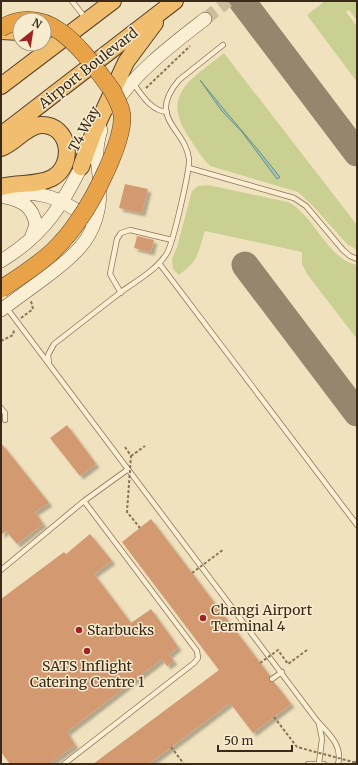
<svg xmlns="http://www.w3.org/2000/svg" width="358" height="765" viewBox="0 0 358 765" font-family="Merriweather,serif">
  <defs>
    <filter id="shadow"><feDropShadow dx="3.5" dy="3.5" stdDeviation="1" flood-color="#0004"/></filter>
  </defs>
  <rect width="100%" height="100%" fill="#f1e2bf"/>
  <path fill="#c9d092" d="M325,1H357V21L349,10L346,12L357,26V82L307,15Z
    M224,53L357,225V250L347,244L313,206L298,192L210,166C202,158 196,148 190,139C159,94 191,80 224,53Z
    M208,185L288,202C315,216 327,259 357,265V339L307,274L302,264V252L205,231C197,255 200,259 179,275L173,269L172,259L177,247L192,191L198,186Z"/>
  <path fill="#a2c3b9" stroke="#699187" d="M200,80C226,113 254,144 280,177L277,179L242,132L221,110Z"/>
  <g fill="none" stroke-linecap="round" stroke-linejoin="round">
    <path stroke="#96866e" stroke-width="27" d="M242,1L357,153
      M245,265L357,413"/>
  </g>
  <path fill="#d39a71" filter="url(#shadow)" d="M125,184L148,189L142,213L119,208Z
    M137,236L154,240L151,252L134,248Z
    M67,425L96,464L80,476L50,438Z
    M1,443L49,503L35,512L43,524L17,544L6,531L1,535Z
    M151,519L270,676L269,681L274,682L291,704L253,733L230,703L149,764H93L219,670L122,542Z
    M90,534L112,561L94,574L131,623L151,609L178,647L169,655L174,661L167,666L162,659L67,732L75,745L49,764H10L1,752V599L64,552L66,554Z"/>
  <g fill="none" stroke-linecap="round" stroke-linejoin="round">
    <path stroke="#ccbd9e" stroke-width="13" stroke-dasharray="13 6" stroke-linecap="butt" d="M205,19L228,1"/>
    <g stroke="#8c7256" stroke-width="6">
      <path id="service" d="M72,1L86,19
        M133,83C142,95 151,111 167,112
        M189,168L294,198L306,206L343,250L350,256L357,259
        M159,263L357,525
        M121,293L110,274L117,239L121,233L130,230L172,240
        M6,307L318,722C329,734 343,746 338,764
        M49,363L48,355L54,344C76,327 99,309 121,292C136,281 157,270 167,253C173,243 190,170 189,159C185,127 146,119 179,80L223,45
        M1,408L5,413V420
        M1,570L84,501L127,470
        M272,679L282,672
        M319,724L322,739L319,763
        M64,764L194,663L198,658L197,651L84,501
        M308,764H324"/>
    </g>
    <g stroke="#6d5339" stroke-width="14">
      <path id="secondary" d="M113,107C134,73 174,43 205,19
        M1,196C35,188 63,197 89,220
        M5,197C22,200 33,207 36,225L31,238
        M1,261C47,233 62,204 86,158
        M1,310C16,299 31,288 46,277C77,254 98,236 100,194C101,169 92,158 101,130"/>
    </g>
    <g stroke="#59402b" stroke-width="18">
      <path id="trunk" d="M1,31L20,32
        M1,86L113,1
        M1,135L175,1
        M1,148C15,143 26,126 41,125C70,124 76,165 52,178C37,186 17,182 1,187
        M81,167L93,134L126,62L155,23"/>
    </g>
    <path stroke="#8c7256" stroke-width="2" stroke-dasharray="3 2" stroke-linecap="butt" d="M146,88L190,46
      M21,318L33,309L31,301
      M1,341L13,335L14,330
      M131,456L145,446
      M355,763L357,761"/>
    <use href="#service" stroke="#fbefd3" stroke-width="4.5"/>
    <use href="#secondary" stroke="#fbefd3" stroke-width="13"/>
    <use href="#trunk" stroke="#f0be6e" stroke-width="16"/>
    <g stroke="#59402b" stroke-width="18" stroke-linecap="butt">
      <path id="motorway-bridge" d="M1,28C52,0 86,56 112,90C116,98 121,106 122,115C124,141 94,199 78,221C71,232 62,242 53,251C37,266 19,277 1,289"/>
    </g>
    <path stroke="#8c7256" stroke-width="2" stroke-dasharray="3 2" stroke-linecap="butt" d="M125,447L131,456L127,512L140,528
      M192,573L224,549
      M260,663L278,650L288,664L307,650
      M274,717L297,747L357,763
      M171,747L184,764"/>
    <use href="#motorway-bridge" stroke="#e8a248" stroke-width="17"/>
  </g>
  <g fill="#9f2121" stroke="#f8eccf" stroke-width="1.5">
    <circle cx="203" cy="618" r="4"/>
    <circle cx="79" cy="630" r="4"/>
    <circle cx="87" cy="651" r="4"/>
  </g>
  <g text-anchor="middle" stroke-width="3" stroke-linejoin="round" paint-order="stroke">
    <g font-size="14" fill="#3a2a1c" stroke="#f8eccf">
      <text transform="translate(88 68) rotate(-38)" y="5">Airport Boulevard</text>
      <text transform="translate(84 129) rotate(-62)" y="5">T4 Way</text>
    </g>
    <g font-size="14" fill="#3a2a1c" stroke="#f8eccf" text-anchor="start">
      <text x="211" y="615">Changi Airport<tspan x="211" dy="16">Terminal 4</tspan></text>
      <text x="87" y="635">Starbucks</text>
      <text x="87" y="671" text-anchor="middle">SATS Inflight<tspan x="87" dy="16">Catering Centre 1</tspan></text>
    </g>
  </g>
  <rect width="358" height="765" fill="none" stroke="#3a2a1c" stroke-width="4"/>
  <g transform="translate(32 32) rotate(30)"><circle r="19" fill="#f8eccf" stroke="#ac9e87"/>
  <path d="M0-3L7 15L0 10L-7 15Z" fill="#9f2121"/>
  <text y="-6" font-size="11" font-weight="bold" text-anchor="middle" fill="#3a2a1c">N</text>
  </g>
  <path d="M218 745v6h74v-6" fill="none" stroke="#3a2a1c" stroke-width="2"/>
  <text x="224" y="745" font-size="12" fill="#3a2a1c" stroke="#f8eccf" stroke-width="3" paint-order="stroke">50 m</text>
</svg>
